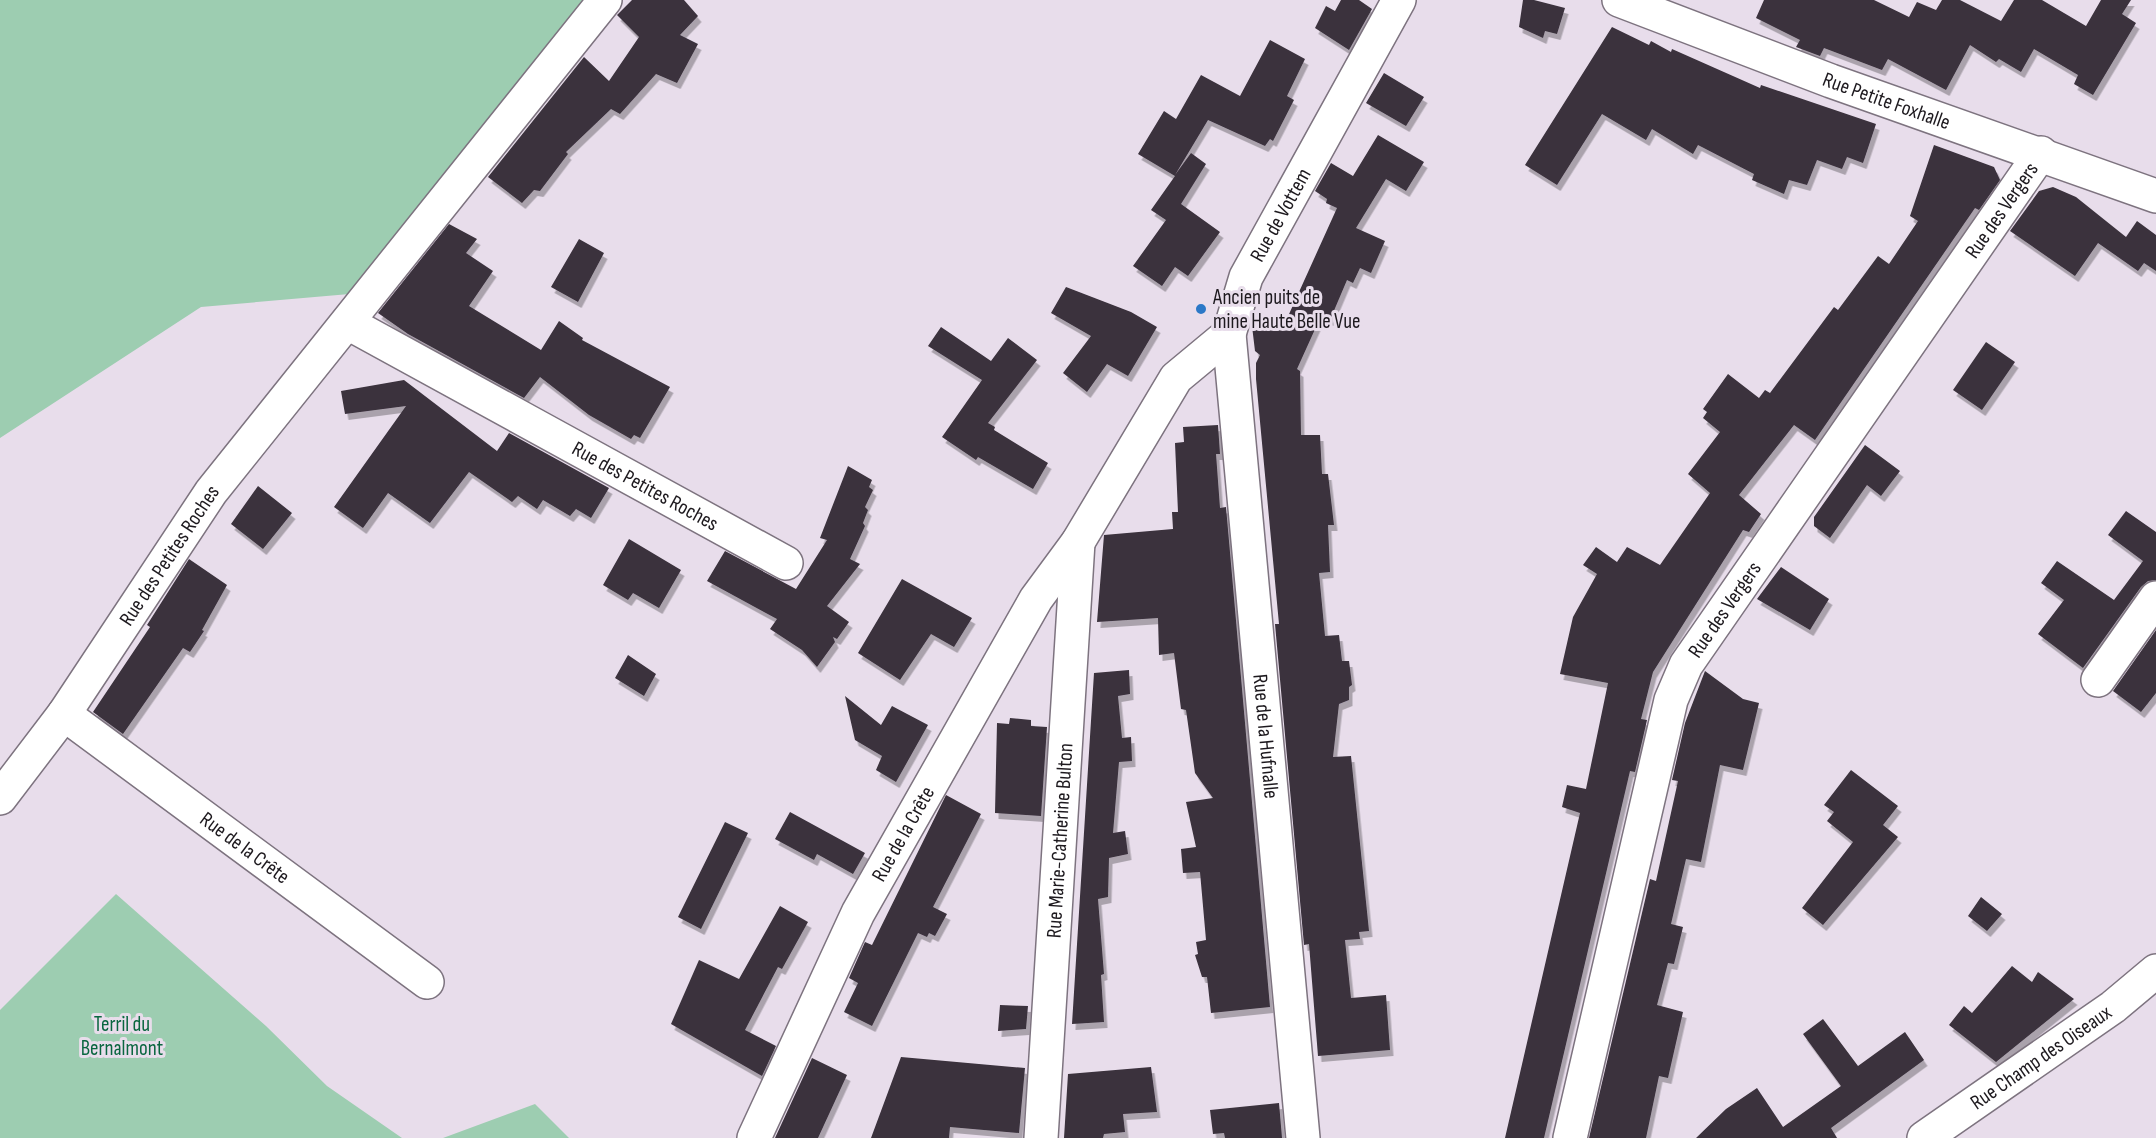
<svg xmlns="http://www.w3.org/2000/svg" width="2156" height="1138" viewBox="0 0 2156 1138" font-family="'Sofia Sans Condensed',sans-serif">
  <defs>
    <filter id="shadow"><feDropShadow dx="3.5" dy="6" stdDeviation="0" flood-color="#0004"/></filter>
  </defs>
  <rect width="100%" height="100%" fill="#e8ddeb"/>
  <path fill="#9dcdb1" d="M0,0H600L361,293L201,307L0,438Z
    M116,894L266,1026L327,1086L402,1138H0V1010Z
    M535,1104L569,1138H443Z"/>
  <path fill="#3a313c" filter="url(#shadow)" d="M632,0H684L698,16L680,35L698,44L677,83L656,74L620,114L611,109L566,152L568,154L540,191L534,190L522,203L488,177L584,57L609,81L639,37L617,15Z
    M1341,0H1359L1372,9L1349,50L1315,28L1326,6L1335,11Z
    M1523,0H1534L1565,8L1557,34L1545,31L1543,38L1519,27Z
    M1764,0H1874L1909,17L1917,2L1936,10L1942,0H1960L2001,21L2014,0H2042L2086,26L2101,0H2131L2122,14L2136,23L2093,95L2074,84L2078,75L2034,49L2021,72L1999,59L1996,62L1970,45L1946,90L1888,59L1882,70L1824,48L1820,56L1796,47L1800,40L1756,18Z
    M1612,27L1649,45L1651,41L1671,52L1672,49L1760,88L1761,85L1876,124L1863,163L1847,157L1842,169L1817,160L1807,185L1789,180L1784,194L1752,180L1754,174L1698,145L1693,154L1652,129L1646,140L1602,114L1557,185L1525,165Z
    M1270,40L1305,59L1287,96L1294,100L1273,141L1270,139L1265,146L1208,120L1175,175L1191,153L1206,164L1181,204L1220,232L1188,276L1175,267L1162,286L1133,266L1166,220L1151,210L1175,176L1138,154L1164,111L1176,119L1201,75L1240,96Z
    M1384,73L1424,97L1406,126L1366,103Z
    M1378,135L1424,162L1406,191L1386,179L1356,228L1385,241L1371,273L1360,268L1353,283L1347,280L1330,320L1321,316L1297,369L1300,371L1301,435H1320L1322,474H1328L1334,525H1328L1330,572L1319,573L1325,636L1339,635L1342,661H1349L1352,685L1349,687V700L1339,704L1333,757L1351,756L1369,931L1359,932L1360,939L1345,940L1351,998L1386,995L1390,1050L1318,1056L1309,944L1304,945L1275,624H1279L1256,379V363L1260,355L1255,351L1252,326L1285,323L1337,208L1326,203L1327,199L1315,191L1331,163L1353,176Z
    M1934,145L1994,167L2000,180L1979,210L1975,208L1815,440L1794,425L1739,495L1761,514L1749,532L1743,530L1653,672L1641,719L1647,720L1635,772L1630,771L1544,1138H1505L1580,813L1562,807L1567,785L1586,789L1608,683L1560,674L1573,617L1597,574L1583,565L1596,547L1617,562L1627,547L1660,565L1710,493L1688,474L1720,432L1703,418L1707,412L1703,409L1728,374L1759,398L1765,390L1770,393L1834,307L1838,310L1878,256L1889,264L1918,221L1910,216Z
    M2053,187L2076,197L2126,237L2137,221L2156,235V271L2144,263L2138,271L2098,243L2075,276L2010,231L2039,191Z
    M449,224L477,239L466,253L493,271L469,306L541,350L559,321L583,338L582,340L670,387L640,438L634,435L631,439L589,415L540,377L524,398L408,334L378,313Z
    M579,239L604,253L578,302L551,287Z
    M1066,287L1131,312L1157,327L1128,376L1107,364L1087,392L1063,373L1091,336L1051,313Z
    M941,327L991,361L1008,338L1037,360L988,423L995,427L994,430L1048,463L1033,489L978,457L976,460L942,437L982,380L928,346Z
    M1986,342L2015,362L1982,410L1953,390Z
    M404,380L497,451L509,433L609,488L591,518L576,509L570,516L543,500L537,509L518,496L512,502L469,472L430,523L388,493L363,528L334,507L406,406L345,414L341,391Z
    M1218,425L1220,454H1216L1220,508L1226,507L1270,1007L1211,1013L1207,977H1202L1195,955L1198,954L1196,942L1206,940L1200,872L1183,873L1181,849L1196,847L1186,802L1213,798L1195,773L1186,710L1181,709L1174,653L1159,655L1158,618L1097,622L1104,535L1173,529L1172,512H1178L1175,443L1184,442L1183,427Z
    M1865,445L1900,471L1881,496L1867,485L1830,538L1814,526V517Z
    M848,466L872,480L869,487L873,490L865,507L868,510L863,523L865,526L850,559L860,564L827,606L849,622L837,639L833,637L835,642L817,667L802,650L770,629L777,619L707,581L725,551L796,589L827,540L820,538Z
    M258,486L292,513L263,549L231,524Z
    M2126,511L2156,532V580L2148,581L2141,587L2083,668L2038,634L2064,600L2041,583L2057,561L2114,600L2143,561L2108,535Z
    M629,539L681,570L659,608L633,593L628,600L603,585Z
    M189,559L227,585L202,630L204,631L190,652L183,648L123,734L93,712L150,627L147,625Z
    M1781,567L1829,599L1810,630L1757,599Z
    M902,579L972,618L954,647L931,634L900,680L858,653Z
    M2156,630V693L2141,712L2113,691Z
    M628,655L656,674L644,696L615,678Z
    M1129,670L1130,694L1118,696L1122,738L1131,737L1132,761L1119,762L1113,833L1125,831L1128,854L1109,858L1108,897L1098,899L1104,974L1101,975L1104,1022L1072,1024L1094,673Z
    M1705,671L1743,699L1759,703L1743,770L1720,765L1701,862L1686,859L1671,924L1683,927L1674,964L1668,963L1657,1005L1683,1012L1668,1078L1659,1076L1646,1138H1589L1650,879L1656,881L1678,781L1672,780L1685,723Z
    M845,696L881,725L892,706L928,725L896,782L876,770L882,756L855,740Z
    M1010,718L1031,720V726L1047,727L1041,816L995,813L997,723L1009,724Z
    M1851,770L1898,806L1883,825L1898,837L1823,925L1802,908L1853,842L1827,821L1834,812L1824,805Z
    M946,795L981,814L933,907L947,914L935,936L929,933L927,937L918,933L872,1026L844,1012L858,983L849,978L865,942L872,945Z
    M790,812L865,853L853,874L817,854L814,860L775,839Z
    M725,822L748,833L701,929L678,917Z
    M1981,897L2002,914L1987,931L1968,916Z
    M780,906L808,922L782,969L778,967L745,1030L776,1046L762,1076L671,1024L699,960L739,979Z
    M2012,966L2032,982L2038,972L2074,999L1996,1062L1949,1025L1964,1006L1972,1013Z
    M1000,1005L1028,1006L1026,1029L998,1031Z
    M1823,1019L1858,1066L1905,1032L1924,1060L1831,1128L1837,1138H1696L1726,1109L1757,1088L1783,1127L1841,1086L1803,1034Z
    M901,1057L1025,1068L1019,1133L950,1127L949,1138H871Z
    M812,1058L847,1075L818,1138H775Z
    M1151,1067L1157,1112L1123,1114L1125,1132L1104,1134L1103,1138H1064L1068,1074Z
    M1279,1103L1282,1138H1225L1224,1133L1213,1134L1210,1110Z"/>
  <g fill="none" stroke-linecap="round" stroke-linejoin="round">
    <g stroke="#7d737f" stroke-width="36">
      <g id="minor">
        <path id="s1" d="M1619,0L1831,81L2156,196"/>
        <path id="s2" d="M348,323L786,563"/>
        <path id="s3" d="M1229,334L1303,1138"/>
        <path d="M2098,680L2156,598"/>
        <path id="s4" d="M64,714L427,982"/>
        <path id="s5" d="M0,798L64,714L211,492L605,0"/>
        <path id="s6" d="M754,1138L858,913L1036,599L1078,542L1176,378L1229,334L1246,277L1399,0"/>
        <path id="s7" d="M1041,1138L1078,542"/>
        <path id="s8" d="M1570,1138L1671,700L1686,665L2041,153"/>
        <path id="s9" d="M1924,1138L2113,1007L2156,971"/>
      </g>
    </g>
    <use href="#minor" stroke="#fff" stroke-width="33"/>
  </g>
  <circle fill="#2b78c7" stroke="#e8ddeb" stroke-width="2" cx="1201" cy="309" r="6"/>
  <g text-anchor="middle" stroke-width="6" stroke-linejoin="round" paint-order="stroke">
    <g font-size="21" fill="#1d191e" stroke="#e8ddeb">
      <text dy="7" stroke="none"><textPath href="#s1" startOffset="286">Rue Petite Foxhalle</textPath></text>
      <text dy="7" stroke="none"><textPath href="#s8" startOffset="1041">Rue des Vergers</textPath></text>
      <text dy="7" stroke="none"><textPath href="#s6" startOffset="1070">Rue de Vottem</textPath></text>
      <text dy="7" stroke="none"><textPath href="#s2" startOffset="339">Rue des Petites Roches</textPath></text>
      <text dy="7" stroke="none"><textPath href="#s5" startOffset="296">Rue des Petites Roches</textPath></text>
      <text dy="7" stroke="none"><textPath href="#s8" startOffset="555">Rue des Vergers</textPath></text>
      <text dy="7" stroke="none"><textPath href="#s3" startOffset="404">Rue de la Hufnalle</textPath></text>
      <text dy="7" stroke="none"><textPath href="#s6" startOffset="339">Rue de la Crête</textPath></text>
      <text dy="7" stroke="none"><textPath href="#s7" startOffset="298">Rue Marie-Catherine Bulton</textPath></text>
      <text dy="7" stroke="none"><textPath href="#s4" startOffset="225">Rue de la Crête</textPath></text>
      <text dy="7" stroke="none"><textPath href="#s9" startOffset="142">Rue Champ des Oiseaux</textPath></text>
    </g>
    <g font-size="21" fill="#1d191e" stroke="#e8ddeb" text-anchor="start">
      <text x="1213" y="304">Ancien puits de<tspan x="1213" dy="24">mine Haute Belle Vue</tspan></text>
    </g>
    <g font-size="21" fill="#09663f" stroke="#e8ddeb">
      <text x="122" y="1031">Terril du<tspan x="122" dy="24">Bernalmont</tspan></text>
    </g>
  </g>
</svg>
